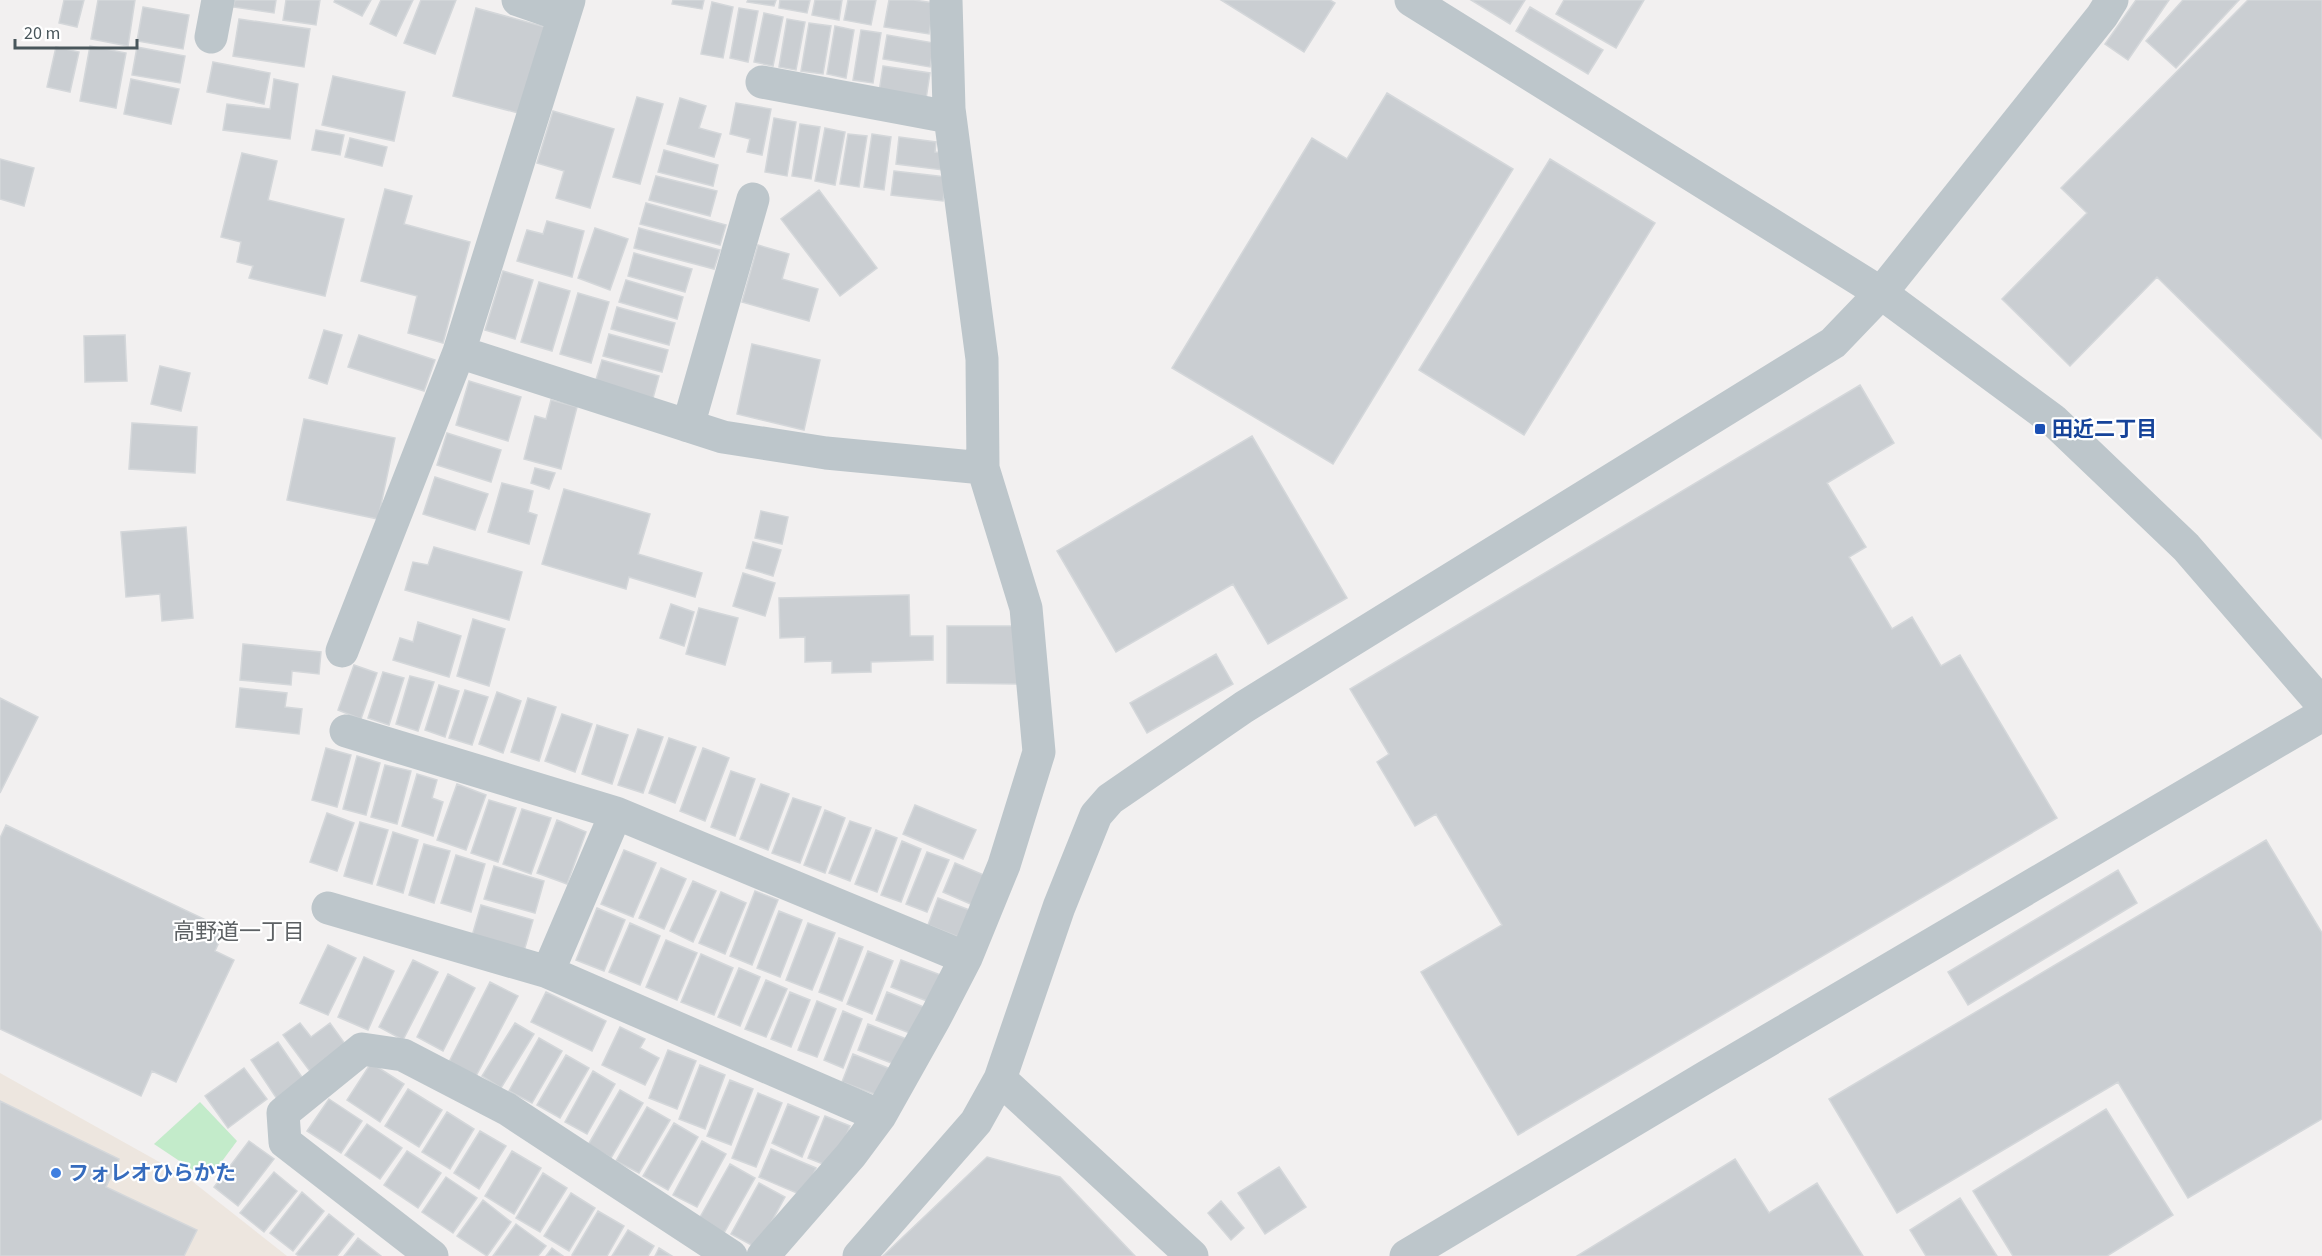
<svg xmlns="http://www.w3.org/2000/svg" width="2322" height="1256" viewBox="0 0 2322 1256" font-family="'Source Sans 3','Noto Sans JP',sans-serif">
  <rect width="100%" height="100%" fill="#f2f0f0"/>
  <path fill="#ede6df" d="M0,1073L188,1178L287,1256H0Z"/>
  <path fill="#c3ebca" d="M200,1102L237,1141L208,1180L154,1144Z"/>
  <path fill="#caced2" stroke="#d4d7da" stroke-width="1.5" d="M64,0H84L77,27L59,23Z
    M98,0H135L128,46L91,39Z
    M235,0H276L274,13L233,7Z
    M286,0H320L316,25L283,20Z
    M335,0H371L362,16L334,2Z
    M381,0H413L396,36L370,24Z
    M421,0H456L435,54L404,43Z
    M673,0H704L702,9L672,4Z
    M748,0H776L774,6L747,2Z
    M780,0H810L807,13L779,8Z
    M815,0H842L839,20L812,15Z
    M848,0H876L871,25L844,20Z
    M889,0H914L934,3L929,34L884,27Z
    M1221,0H1330L1335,3L1304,52Z
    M1471,0H1525L1510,24Z
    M1564,0H1644L1616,48L1556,14Z
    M2136,0H2169L2128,60L2105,44Z
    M2183,0H2239L2176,68L2146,41Z
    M2248,0H2322V439L2157,277L2070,366L2002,299L2087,213L2061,188Z
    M712,2L733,7L723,58L701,54Z
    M143,7L189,15L183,49L137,41Z
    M1530,7L1603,50L1588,74L1516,31Z
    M476,8L545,27L522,114L453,96Z
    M739,8L758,11L748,62L730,58Z
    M764,13L783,17L773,66L754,62Z
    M239,19L310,29L304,67L233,56Z
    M787,19L805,22L796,70L779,67Z
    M809,23L831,26L823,74L801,71Z
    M835,26L854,30L846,78L827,74Z
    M861,30L881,33L873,83L853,80Z
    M887,35L934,43L930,67L883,59Z
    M90,46L126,53L116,108L80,101Z
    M56,47L79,52L70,92L47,87Z
    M137,47L185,56L180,83L132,75Z
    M213,62L270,73L264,104L207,92Z
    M883,66L930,73L926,99L879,92Z
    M333,76L405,92L394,141L322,125Z
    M131,79L179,89L171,124L124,114Z
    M274,79L298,84L290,139L223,130L227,104L270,109Z
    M1387,93L1513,169L1333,464L1172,368L1312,138L1347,159Z
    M637,97L663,104L640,184L613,177Z
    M680,98L706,106L699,128L721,134L714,157L667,144Z
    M736,103L771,109L762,155L747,152L750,139L730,134Z
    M553,111L614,129L590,208L556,198L564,171L537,163Z
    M774,118L796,122L787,176L765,172Z
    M800,124L820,127L811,179L792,176Z
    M825,128L845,132L835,185L815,181Z
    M316,130L344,135L340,155L312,150Z
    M848,134L867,136L859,187L840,184Z
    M872,134L891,137L884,190L864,187Z
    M899,137L936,142L935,152L945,153L943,170L896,164Z
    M350,138L387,147L382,166L345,157Z
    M664,150L718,165L713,186L658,172Z
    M242,153L277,161L268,200L344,219L325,296L249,278L253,266L237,262L241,242L221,237Z
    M0,159L34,168L24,206L0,199Z
    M1550,159L1655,223L1524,435L1419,370Z
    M894,171L946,177L943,201L891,195Z
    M656,176L717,191L710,216L649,200Z
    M385,189L412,196L404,224L470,242L443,343L408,333L417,296L361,281Z
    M819,190L877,268L840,296L781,219Z
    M646,203L726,225L720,245L640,224Z
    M547,221L584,231L572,277L517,261L527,230L543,234Z
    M595,228L628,239L610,290L578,278Z
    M639,228L720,250L714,269L634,248Z
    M758,245L789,254L782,279L818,289L809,321L742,302Z
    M634,253L692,269L685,292L628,276Z
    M503,271L533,280L515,339L485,330Z
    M626,280L683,297L677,319L619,302Z
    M539,282L570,291L552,351L521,342Z
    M578,293L609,302L591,363L560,354Z
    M617,307L675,323L669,345L611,329Z
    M324,330L342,335L327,384L309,378Z
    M609,334L668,350L662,372L603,356Z
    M125,335L127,381L85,382L84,336Z
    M359,335L435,360L424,391L348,367Z
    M752,344L820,360L804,430L737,414Z
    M602,360L659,376L653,398L595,383Z
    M160,366L190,373L181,411L151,404Z
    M469,381L521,397L508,441L456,425Z
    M1860,385L1894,443L1827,483L1866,547L1849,557L1892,629L1912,617L1941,666L1960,655L2057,818L1518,1135L1421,972L1502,925L1436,814L1415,826L1377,762L1389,754L1350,689Z
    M551,400L577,407L561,469L524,459L535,416L546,419Z
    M304,419L395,438L378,519L287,500Z
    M132,423L197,427L195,473L129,469Z
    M447,433L501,450L491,482L437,465Z
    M1252,436L1347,598L1268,644L1233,584L1116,652L1057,551Z
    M535,468L555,473L549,489L531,483Z
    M435,477L488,494L475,530L423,514Z
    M502,483L533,491L528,512L537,515L529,544L488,532Z
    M564,489L650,514L638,554L702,573L695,597L629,577L626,589L542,564Z
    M761,511L788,517L782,544L755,538Z
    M186,527L193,618L162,621L160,594L126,597L121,532Z
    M753,542L781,550L773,576L746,568Z
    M434,547L522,572L509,620L405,590L413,562L428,565Z
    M743,573L775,583L765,616L733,606Z
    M909,595L910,636H933V660L871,662V672L832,673V661L805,662V637L780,638L779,598Z
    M671,604L694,612L684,646L660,638Z
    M699,608L738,618L725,665L686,654Z
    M473,619L505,629L489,686L457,676Z
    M418,622L461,636L449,677L393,660L400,638L413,642Z
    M947,626H1020L1019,684L947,683Z
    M243,644L321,652L319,674L292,671L291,685L240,680Z
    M1216,654L1233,684L1147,733L1130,703Z
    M354,665L377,673L361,719L338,710Z
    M383,672L404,678L389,725L368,718Z
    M410,676L434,682L418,731L396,724Z
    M439,685L459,691L445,737L425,730Z
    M240,688L287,693L285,707L302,709L299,734L236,727Z
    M465,690L488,697L472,745L449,738Z
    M497,692L521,701L503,753L479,744Z
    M0,698L38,717L0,793Z
    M528,698L556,707L539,761L511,752Z
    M562,714L592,724L575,772L545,761Z
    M597,725L628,735L612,784L582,774Z
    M638,729L663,737L643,793L618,785Z
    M669,738L696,747L675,803L649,793Z
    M326,748L351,755L337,807L312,800Z
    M703,748L729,758L705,821L680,811Z
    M357,756L380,763L366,815L343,809Z
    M385,765L411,771L397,824L371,817Z
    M731,771L755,779L735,836L711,827Z
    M417,774L437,780L432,798L443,802L433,836L402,826Z
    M457,784L486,795L466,850L437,840Z
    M761,784L789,794L768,850L740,839Z
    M793,798L821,807L800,863L772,853Z
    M489,800L516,808L498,862L471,853Z
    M915,805L976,830L963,859L903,834Z
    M522,809L551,818L531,874L503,864Z
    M825,810L845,818L825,873L804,865Z
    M327,813L354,823L337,871L310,862Z
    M557,820L586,832L567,884L537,873Z
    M850,821L871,828L850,881L829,873Z
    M360,822L388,830L372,884L344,876Z
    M6,825L225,929L215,951L234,960L176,1082L152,1071L141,1096L0,1029V838Z
    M876,830L897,838L877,892L855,884Z
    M393,832L418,840L403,893L377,885Z
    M2266,840L2322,933V1119L2188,1198L2118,1082L1897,1213L1829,1099Z
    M902,841L921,849L901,902L881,895Z
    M424,844L450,851L434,903L409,895Z
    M624,850L656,863L633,917L601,904Z
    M927,852L949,860L927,912L906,904Z
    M456,855L485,864L471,912L441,903Z
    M955,863L986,876L975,906L943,892Z
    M494,866L544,881L535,913L484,899Z
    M661,868L686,879L664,929L639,918Z
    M2118,870L2137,903L1968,1005L1948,972Z
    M693,881L716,891L693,942L670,931Z
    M755,891L778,900L752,965L730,956Z
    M721,892L746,903L725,954L699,943Z
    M938,898L972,911L961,938L928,925Z
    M481,905L533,920L524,951L472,936Z
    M597,908L625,920L604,971L576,960Z
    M779,911L802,920L780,977L757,968Z
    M630,923L660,936L640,985L609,972Z
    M808,923L835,933L812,990L786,980Z
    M839,938L863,947L842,1001L819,992Z
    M666,940L697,953L677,1000L646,987Z
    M328,945L356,958L328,1015L300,1003Z
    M868,951L893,961L872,1014L847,1004Z
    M701,954L733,968L714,1015L681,1002Z
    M364,957L394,971L368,1030L338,1017Z
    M413,960L438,972L403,1040L379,1027Z
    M901,960L943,976L932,1003L891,987Z
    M739,968L760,977L740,1026L718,1017Z
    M448,974L475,988L443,1051L417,1037Z
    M766,980L787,989L766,1037L745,1029Z
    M490,982L518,996L476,1076L449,1062Z
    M546,992L606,1021L592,1051L531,1022Z
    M790,992L810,1000L791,1047L771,1039Z
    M887,992L926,1008L915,1035L876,1020Z
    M817,1001L836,1009L817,1057L798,1050Z
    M843,1011L862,1019L843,1068L824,1060Z
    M300,1023L311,1037L330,1023L348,1048L312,1074L283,1035Z
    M515,1023L534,1034L501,1088L482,1076Z
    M868,1024L909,1040L899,1066L858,1050Z
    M620,1027L645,1039L640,1048L659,1058L645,1085L602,1065Z
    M539,1038L562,1051L532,1103L509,1091Z
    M278,1042L304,1080L277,1099L251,1060Z
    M668,1050L696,1061L677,1109L649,1098Z
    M853,1054L893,1070L882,1097L842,1082Z
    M566,1055L589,1068L560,1118L537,1105Z
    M371,1063L404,1084L380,1122L347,1100Z
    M700,1065L725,1075L705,1129L679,1119Z
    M244,1068L267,1099L228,1128L205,1096Z
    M593,1071L615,1084L587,1134L565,1122Z
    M730,1080L753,1089L731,1145L707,1136Z
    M408,1089L442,1110L419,1147L385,1126Z
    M620,1090L643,1103L611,1158L588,1145Z
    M758,1093L782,1103L756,1167L732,1158Z
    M329,1099L362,1121L341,1153L307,1131Z
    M0,1101L119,1159L106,1187L197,1230L184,1256H0Z
    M788,1104L819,1117L802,1157L772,1143Z
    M647,1107L670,1120L639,1173L616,1161Z
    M2106,1109L2173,1215L2107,1256H2013L1973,1191Z
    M447,1112L474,1129L450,1169L422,1152Z
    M825,1116L850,1126L833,1168L808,1158Z
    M674,1123L698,1137L668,1190L643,1176Z
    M367,1124L402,1148L380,1179L345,1155Z
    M480,1131L506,1146L479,1189L454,1173Z
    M249,1141L274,1159L238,1206L214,1187Z
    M702,1141L726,1154L697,1207L673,1195Z
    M771,1149L816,1168L804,1196L759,1177Z
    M407,1151L441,1173L418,1208L384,1185Z
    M512,1151L541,1168L514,1214L485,1196Z
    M987,1157L1060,1177L1135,1256H883Z
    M1735,1159L1769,1213L1817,1183L1863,1256H1577Z
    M730,1164L755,1178L724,1233L699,1219Z
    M1279,1167L1306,1207L1265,1234L1238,1193Z
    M274,1172L297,1191L264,1232L240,1213Z
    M543,1173L567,1188L540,1232L516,1218Z
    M446,1177L477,1198L453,1233L422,1212Z
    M759,1183L785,1197L757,1248L731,1234Z
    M302,1192L324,1211L293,1251L270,1233Z
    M571,1193L595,1208L569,1251L544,1236Z
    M1960,1198L1997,1256H1926L1910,1230Z
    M483,1200L511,1222L487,1256L457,1236Z
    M1221,1201L1244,1228L1231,1240L1208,1213Z
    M598,1211L624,1226L607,1256H574L572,1255Z
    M329,1214L354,1234L337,1256H299L296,1254Z
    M516,1224L546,1246L538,1256H493Z
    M628,1230L654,1246L648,1256H612Z
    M358,1238L381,1256H344Z
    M552,1248L563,1256H546Z
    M659,1248L672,1256H655Z"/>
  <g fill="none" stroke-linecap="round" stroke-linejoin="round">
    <path stroke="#bdc6cb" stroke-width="33" d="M518,0L564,16
      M1411,0L1881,293L2053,420L2186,547L2322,704
      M211,37L218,0
      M762,82L949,117
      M459,352L723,437L826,453L983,468
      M688,426L753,199
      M342,651L459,352L569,0
      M346,731L616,813L548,972
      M616,813L966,958
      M328,908L548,972L880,1116
      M1000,1079L1192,1256
      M432,1256L285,1142L283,1113L362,1049L403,1055L507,1109L731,1256
      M763,1256L851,1155L880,1116L935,1018L966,958L1004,865L1039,752L1026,608L983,468L982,359L949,109L946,0
      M859,1256L976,1122L1000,1079L1059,907L1096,815L1110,799L1244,707L1833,343L1881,293L2102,16L2112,0
      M1406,1256L1706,1077L2322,715"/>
  </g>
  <rect fill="#1a4fb4" stroke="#fff" stroke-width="2" x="2034" y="423" width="12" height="12" rx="3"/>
  <circle fill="#3f7fe0" stroke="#fff" stroke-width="2" cx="56" cy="1173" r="6"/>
  <g text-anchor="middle" stroke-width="4.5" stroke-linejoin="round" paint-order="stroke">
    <g font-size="21" font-weight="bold" fill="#164399" stroke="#fff" text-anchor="start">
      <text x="2052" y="436">田近二丁目</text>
    </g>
    <g font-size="21" font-weight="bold" fill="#366cbe" stroke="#fff" text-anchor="start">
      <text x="68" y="1180">フォレオひらかた</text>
    </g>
    <g font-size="22" fill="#5d6164" stroke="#fff">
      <text x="239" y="939">高野道一丁目</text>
    </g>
  </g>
  <path d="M15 39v9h122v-9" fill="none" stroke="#49565b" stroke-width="3"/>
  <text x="24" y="39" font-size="18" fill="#49565b" stroke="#ffffff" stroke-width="4.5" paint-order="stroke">20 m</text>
</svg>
